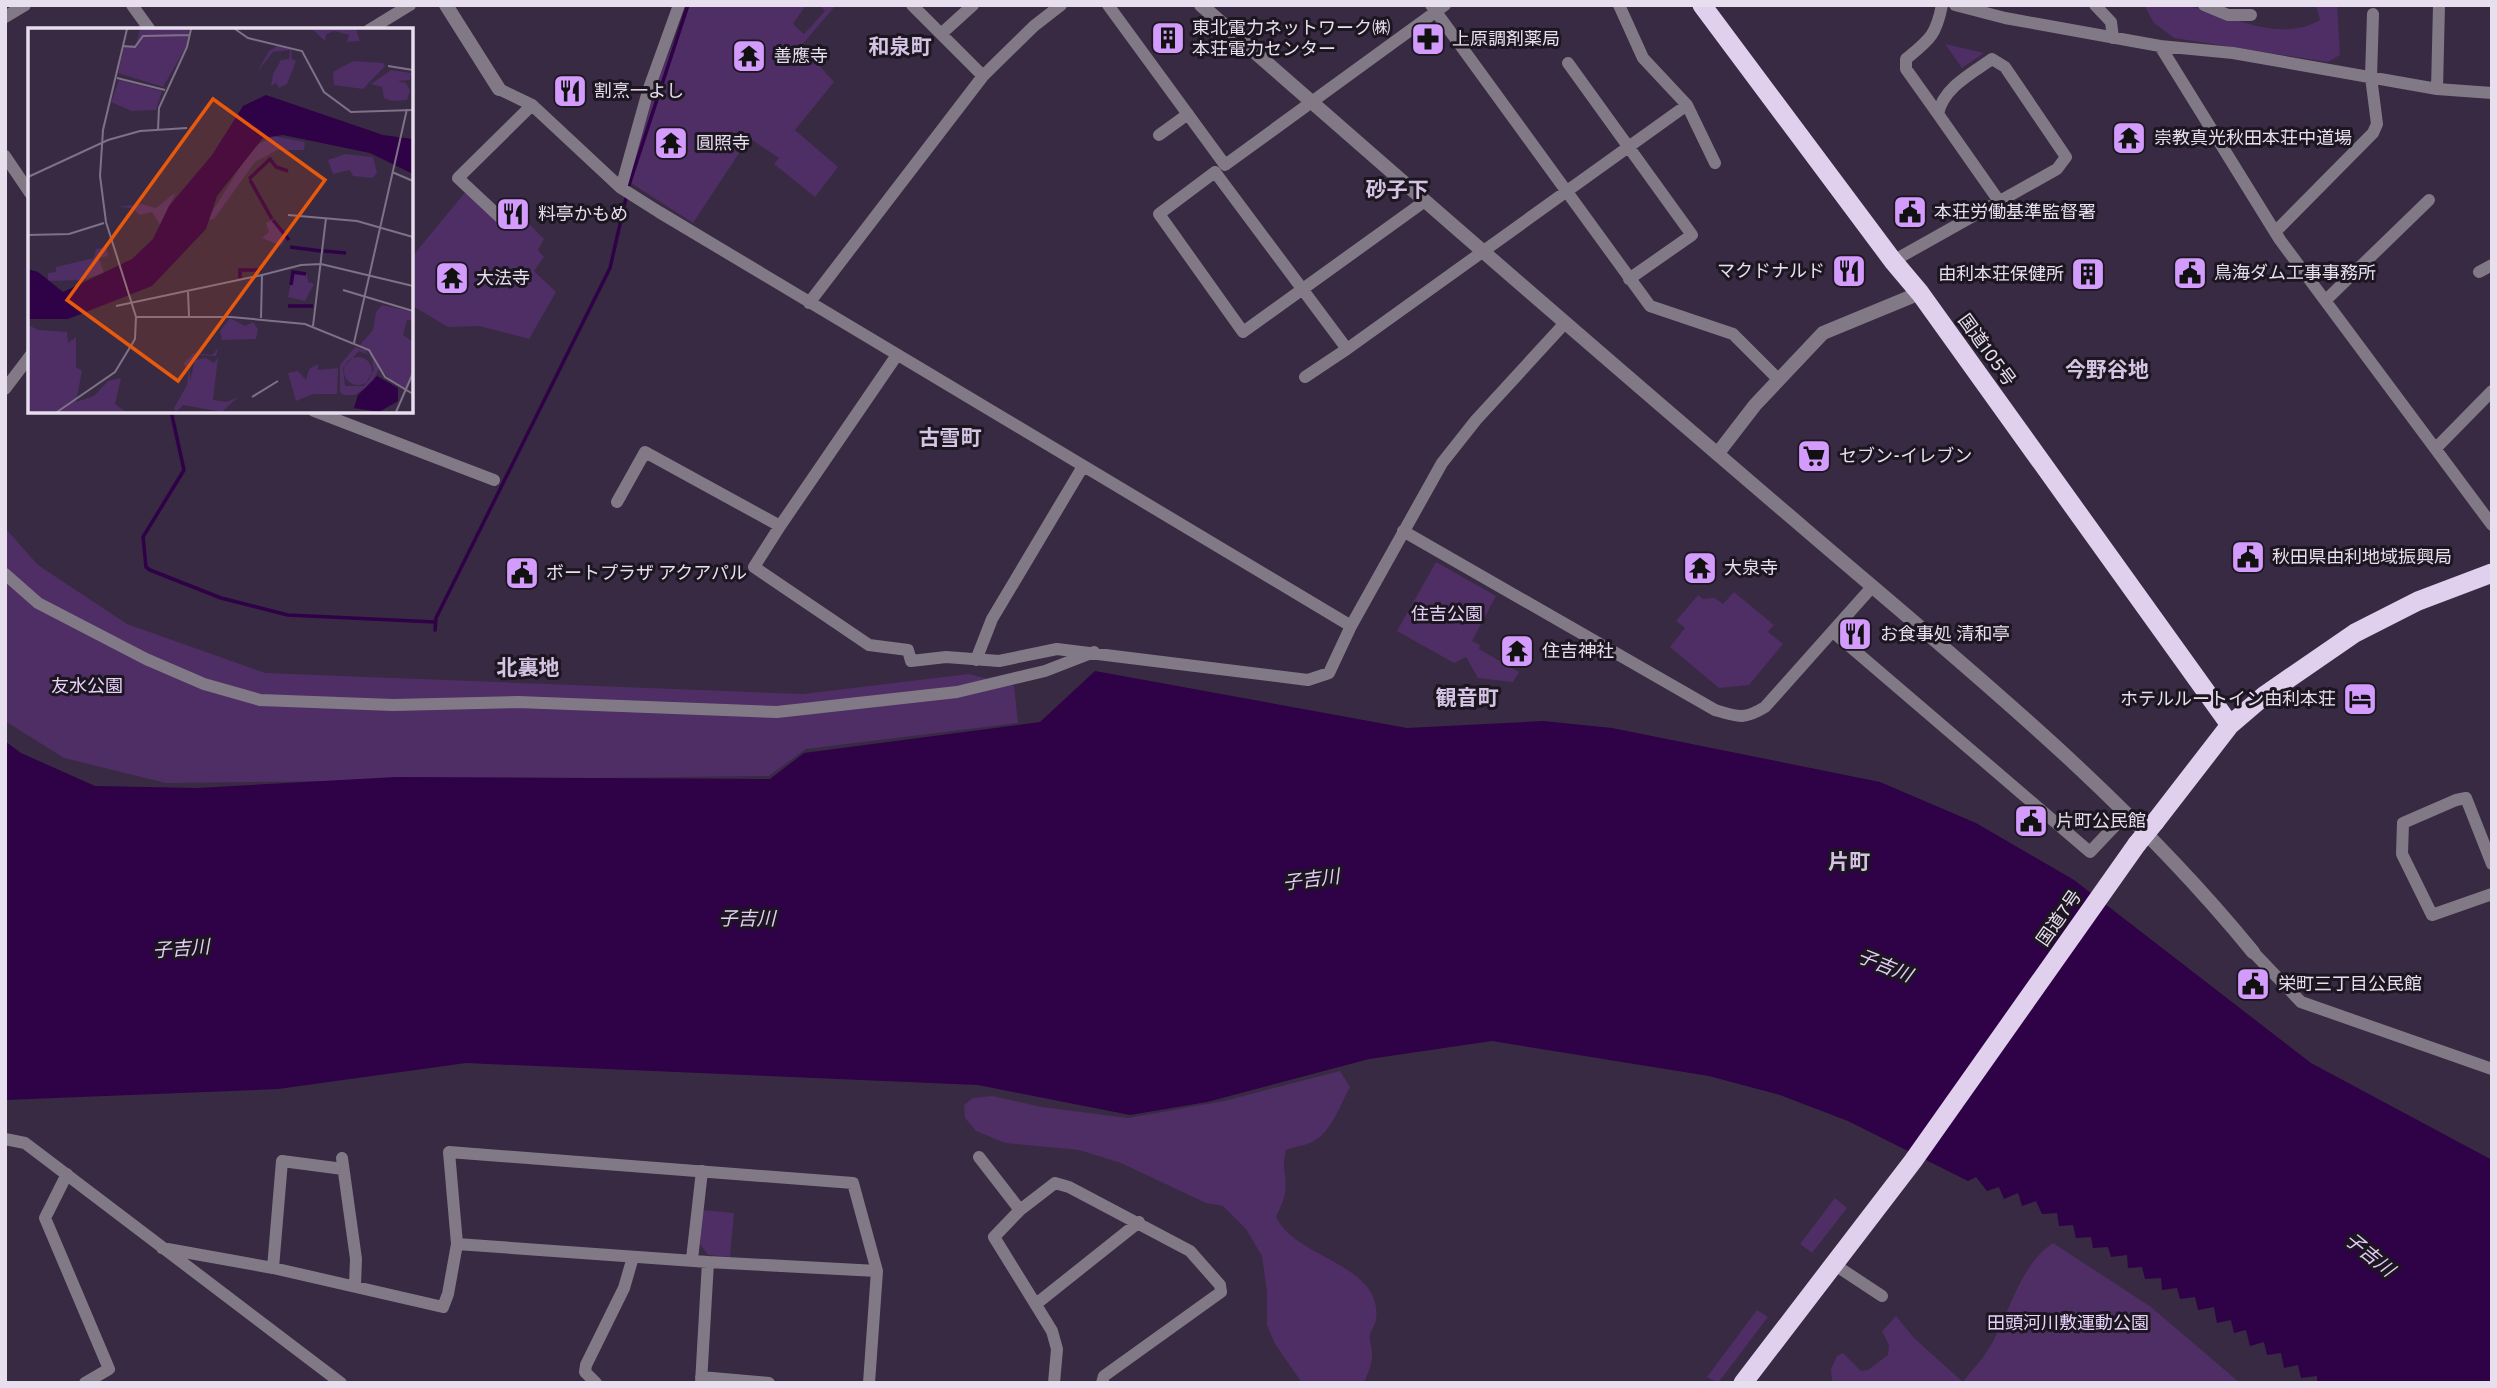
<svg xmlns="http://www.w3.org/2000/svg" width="2497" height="1388" viewBox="0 0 2497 1388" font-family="Overpass,'Noto Sans JP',sans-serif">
  <rect width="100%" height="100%" fill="#382a42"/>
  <path fill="#4e2e64" d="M689,5H806L793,24L804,34L825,11L819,5H836L801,46L834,82L795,130L838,167L815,197L774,164L779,158L749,138L693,223L628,181L658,80Z
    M2144,5C2156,5 2170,3 2182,5C2227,12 2277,45 2320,20L2316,5H2337L2340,55L2328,62L2174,38L2154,23Z
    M1945,44L1984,53L1962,68Z
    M467,190L512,229L523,218L544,239L538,250L544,257L534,271L556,292L529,339L479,326L448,327L411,305V258Z
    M5,528L38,565L127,624L265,673L803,694L969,674L1014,686L1018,723L806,749L769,776L166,783L64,758L5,721Z
    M1436,562L1496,596L1472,641L1480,645L1479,649L1519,672L1513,682L1478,678L1466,657L1454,663L1397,631Z
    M1734,592L1774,625L1768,632L1783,644L1749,685L1719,688L1670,647L1685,628L1676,621L1698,595L1703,599L1715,598L1723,604Z
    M1340,1071L1350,1087C1340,1105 1331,1133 1312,1142C1304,1146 1295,1146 1286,1150C1279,1179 1295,1182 1276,1216C1292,1258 1384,1263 1376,1320C1375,1325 1371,1330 1370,1335C1369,1340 1372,1347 1372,1352C1373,1362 1368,1373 1364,1383H1302L1275,1344L1267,1325V1292L1262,1256L1246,1229L1223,1206L1206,1203L1121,1163L1079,1150L1005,1143L976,1131L965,1118L964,1105L973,1098L992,1096L1042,1107L1128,1118L1224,1101Z
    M1835,1198L1847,1208L1812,1253L1800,1244Z
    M702,1210L734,1213L730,1257L708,1255L700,1244Z
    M2053,1243L2151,1307L2240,1383H1967L1964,1380C1972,1370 1981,1361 1988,1350C2009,1317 2018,1266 2053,1243Z
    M1757,1310L1768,1317L1718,1383L1707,1377Z
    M1896,1316L1914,1338L1964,1383H1835L1832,1380L1831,1369L1837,1356L1843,1353L1861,1371L1868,1370L1888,1355L1889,1345L1882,1331Z"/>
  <path fill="#2f0146" d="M1095,671L1407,728L1543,721L1612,728L1880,782L1976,823L2074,880L2311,1063L2492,1160V1383H2317V1376L2301,1378L2298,1365L2284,1368L2281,1353L2267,1355L2264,1342L2250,1346L2246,1330L2234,1333L2231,1320L2217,1323L2214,1307L2198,1310L2195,1297L2180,1299L2177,1288L2162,1290L2161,1278L2145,1279L2142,1267L2128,1268L2127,1255L2111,1257L2108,1247L2093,1248L2091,1237L2076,1238L2073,1225L2059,1226L2057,1213L2042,1214L2036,1201L2022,1206L2018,1193L2004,1199L1999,1187L1987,1191L1976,1177L1968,1181L1848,1121L1780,1095L1709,1076L1492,1041L1369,1059L1207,1102L1130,1115L978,1085L466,1063L278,1089L5,1100V741L21,753L95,786L197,788L396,777L770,779L804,753L1040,722Z"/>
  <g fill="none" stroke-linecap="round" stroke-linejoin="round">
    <path stroke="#2f0146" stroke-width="3.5" d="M628,188L688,5
      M171,411L184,470L143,537L146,567L150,570L221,598L288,615L435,622
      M435,630L436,618L610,268L626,198"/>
    <path stroke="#817a86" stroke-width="12" d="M132,5L150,30
      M912,5L983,76
      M1108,5L1225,165L1445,5
      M1431,5L1650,306L1733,334L1778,379
      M1619,5L1643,58L1687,105L1715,163
      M1955,5L2005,18L2160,46L2233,53L2437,89L2492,93
      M2095,5L2111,22L2113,38
      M2204,5L2228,15H2251
      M5,17L25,5
      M369,30L410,5
      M941,34L973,5
      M2160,46L2280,240L2492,525
      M1568,63L1692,235L1629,279
      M499,89L532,105L621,188L659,212L1351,626
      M2437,89L2439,5
      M1938,114L1906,69V59C1929,40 1936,36 1942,5
      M1159,135L1188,114
      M5,156L30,193
      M621,188L648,91L679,5
      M507,224L458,178L532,105
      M2275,232L2373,133L2377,124L2371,77L2373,14
      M1893,261L2057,169L2066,157L2005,67L1992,59C1972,73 1943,88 1938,114L1999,201
      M2479,272L2492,265
      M2326,300L2429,200
      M809,303L983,76L1034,26L1061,5
      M1347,349L1687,105
      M1305,377L1347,349L1215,172L1159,214L1243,332L1425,201
      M5,389L30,356
      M314,411L494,480
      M2437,447L2492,391
      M617,502L645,452L780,526L897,355
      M780,526L754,567L869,645L908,650L911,661L946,657L999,661L1057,649L1308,680L1329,673L1351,626L1442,463L1476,420L1565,323
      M1403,531L1715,710C1738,717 1744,720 1765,707L1872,587
      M5,574L38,603L146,659L204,684L260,700L393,705L518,702L777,712L957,692L1045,671L1094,652
      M1833,632L2090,852L2126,814
      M976,660L992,619L1082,468
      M2492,864L2466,798L2456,800L2403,823L2402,854L2432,915L2492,894
      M2253,952L2301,1002L2492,1069
      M5,1139L25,1143L341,1383
      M979,1157L1020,1210L994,1237L1052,1331L1057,1349L1054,1383
      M342,1158L356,1259L355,1285
      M67,1174L45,1218L109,1369L85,1383
      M1020,1210L1055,1183L1069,1187L1190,1251L1220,1285L1221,1292L1104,1376L1102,1383
      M457,1244L449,1152L853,1183L877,1271L869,1383
      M162,1248L273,1268L443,1307L448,1294L457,1244L708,1262L701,1383
      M692,1259L702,1171
      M708,1262L877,1271
      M1835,1265L1882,1296
      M273,1268L282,1161L343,1169
      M1036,1304L1139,1222
      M701,1377L769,1383
      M596,1383L585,1372L586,1365L624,1288L633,1257"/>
    <path stroke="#817a86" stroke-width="14" d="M446,5L499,89
      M1201,5C1399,179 1598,352 1798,523C1956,659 2121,790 2253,952
      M1718,453L1755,405L1823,333L1920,293"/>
    <path stroke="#e0d0ee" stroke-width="19" d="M1702,5L1893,261L1920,293L2230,725
      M2155,822L2230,725L2265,695L2355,633L2418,601L2492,573
      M1743,1383L1913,1161L2137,844"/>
    <path stroke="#e0d0ee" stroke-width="19" d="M2137,844L2155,822"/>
  </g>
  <defs>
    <g id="building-square" transform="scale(1.75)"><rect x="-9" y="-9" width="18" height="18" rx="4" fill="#d39cfc" stroke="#1c1621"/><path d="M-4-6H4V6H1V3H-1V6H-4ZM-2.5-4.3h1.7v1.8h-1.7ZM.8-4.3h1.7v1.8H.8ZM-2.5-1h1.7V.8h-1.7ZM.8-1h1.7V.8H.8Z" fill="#111"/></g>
    <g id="pharmacy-square" transform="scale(1.75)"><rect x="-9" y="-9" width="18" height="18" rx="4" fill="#d39cfc" stroke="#1c1621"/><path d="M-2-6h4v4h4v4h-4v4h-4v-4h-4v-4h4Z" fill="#111"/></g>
    <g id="temple-square" transform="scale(1.75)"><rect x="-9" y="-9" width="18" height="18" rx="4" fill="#d39cfc" stroke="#1c1621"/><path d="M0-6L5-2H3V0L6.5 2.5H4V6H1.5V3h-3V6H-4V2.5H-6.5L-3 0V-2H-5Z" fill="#111"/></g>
    <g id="restaurant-square" transform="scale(1.75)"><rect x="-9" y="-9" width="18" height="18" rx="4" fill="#d39cfc" stroke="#1c1621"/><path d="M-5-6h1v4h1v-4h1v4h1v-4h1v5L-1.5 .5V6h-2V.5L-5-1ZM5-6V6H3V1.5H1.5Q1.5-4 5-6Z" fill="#111"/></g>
    <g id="civic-square" transform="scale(1.75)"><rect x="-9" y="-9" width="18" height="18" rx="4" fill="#d39cfc" stroke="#1c1621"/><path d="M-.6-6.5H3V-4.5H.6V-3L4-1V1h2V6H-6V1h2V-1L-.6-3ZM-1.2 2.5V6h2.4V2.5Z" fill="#111"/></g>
    <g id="supermarket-square" transform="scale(1.75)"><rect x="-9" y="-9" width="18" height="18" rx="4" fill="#d39cfc" stroke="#1c1621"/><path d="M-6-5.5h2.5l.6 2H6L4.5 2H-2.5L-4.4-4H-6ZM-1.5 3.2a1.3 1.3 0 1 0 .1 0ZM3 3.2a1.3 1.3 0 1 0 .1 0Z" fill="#111"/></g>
    <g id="hotel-square" transform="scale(1.75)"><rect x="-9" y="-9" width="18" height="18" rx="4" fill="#d39cfc" stroke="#1c1621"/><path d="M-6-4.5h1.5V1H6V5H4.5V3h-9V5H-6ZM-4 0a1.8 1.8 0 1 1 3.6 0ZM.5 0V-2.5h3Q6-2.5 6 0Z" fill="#111"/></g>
  </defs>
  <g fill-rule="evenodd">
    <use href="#building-square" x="1168" y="38"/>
    <use href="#pharmacy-square" x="1428" y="39"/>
    <use href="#temple-square" x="749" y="56"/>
    <use href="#restaurant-square" x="570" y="91"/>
    <use href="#temple-square" x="2129" y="138"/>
    <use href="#temple-square" x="671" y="143"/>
    <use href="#civic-square" x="1910" y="212"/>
    <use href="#restaurant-square" x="513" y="214"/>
    <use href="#restaurant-square" x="1849" y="271"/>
    <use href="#civic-square" x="2190" y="273"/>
    <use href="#building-square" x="2088" y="274"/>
    <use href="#temple-square" x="452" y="278"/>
    <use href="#supermarket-square" x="1814" y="456"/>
    <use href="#civic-square" x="2248" y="557"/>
    <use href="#temple-square" x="1700" y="568"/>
    <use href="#civic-square" x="522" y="573"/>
    <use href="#restaurant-square" x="1855" y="634"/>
    <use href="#temple-square" x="1517" y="651"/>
    <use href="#hotel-square" x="2360" y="699"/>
    <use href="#civic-square" x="2031" y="821"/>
    <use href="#civic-square" x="2253" y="984"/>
  </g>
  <g text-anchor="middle" stroke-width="6" stroke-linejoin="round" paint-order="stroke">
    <g font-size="18" fill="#e7deee" stroke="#1c1621" text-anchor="start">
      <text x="1192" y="34">東北電力ネットワーク㈱<tspan x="1192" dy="21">本荘電力センター</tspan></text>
      <text x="1452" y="45">上原調剤薬局</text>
      <text x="774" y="62">善應寺</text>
      <text x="594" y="97">割烹一よし</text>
      <text x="2154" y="144">崇教真光秋田本荘中道場</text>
      <text x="696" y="149">圓照寺</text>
      <text x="1934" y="218">本荘労働基準監督署</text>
      <text x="538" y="220">料亭かもめ</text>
      <text x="1825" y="277" text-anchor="end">マクドナルド</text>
      <text x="2214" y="279">鳥海ダム工事事務所</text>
      <text x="2064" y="280" text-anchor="end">由利本荘保健所</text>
      <text x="476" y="284">大法寺</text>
      <text x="1839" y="462">セブン-イレブン</text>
      <text x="2272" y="563">秋田県由利地域振興局</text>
      <text x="1724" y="574">大泉寺</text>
      <text x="546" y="579">ボートプラザ アクアパル</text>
      <text x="1880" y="640">お食事処 清和亭</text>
      <text x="1542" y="657">住吉神社</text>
      <text x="2336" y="705" text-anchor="end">ホテルルートイン由利本荘</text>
      <text x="2056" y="827">片町公民館</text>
      <text x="2278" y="990">栄町三丁目公民館</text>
    </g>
    <g font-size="18" fill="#e7deee" stroke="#1c1621">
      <text transform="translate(1987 350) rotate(54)" y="6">国道105号</text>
      <text transform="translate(2059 918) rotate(-55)" y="6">国道7号</text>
    </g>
    <g font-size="18" fill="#e7d1f9" stroke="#1c1621">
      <text x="1447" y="620">住吉公園</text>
      <text x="87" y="692">友水公園</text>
      <text x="2068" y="1329">田頭河川敷運動公園</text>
    </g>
    <g font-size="19" font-style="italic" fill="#e3cdf5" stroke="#1c1621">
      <text transform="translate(1311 879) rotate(-7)" y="7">子吉川</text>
      <text x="747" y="925">子吉川</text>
      <text transform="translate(181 948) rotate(-4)" y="7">子吉川</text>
      <text transform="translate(1885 965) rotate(22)" y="7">子吉川</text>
      <text transform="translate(2370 1254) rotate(39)" y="7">子吉川</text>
    </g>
    <g font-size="21" font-weight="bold" fill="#d4c3e2" stroke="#1c1621">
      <text x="900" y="54">和泉町</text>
      <text x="1397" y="197">砂子下</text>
      <text x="2107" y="377">今野谷地</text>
      <text x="950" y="445">古雪町</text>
      <text x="528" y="675">北裏地</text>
      <text x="1467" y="705">観音町</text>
      <text x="1849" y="869">片町</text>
    </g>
  </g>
  <g transform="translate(28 28)">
    <rect width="385" height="385" fill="#382a42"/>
    <path d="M112,1H161L159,17L135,59L90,45L96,19L108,16ZM284,1H328L332,13L319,14L321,7L307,3L298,6L297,13ZM251,17L264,22L263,30L268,33L259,56L251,60L248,55L243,58L245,46L253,32L261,31L262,22L245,24L229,44L241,23ZM325,33L355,35L357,38L335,61L306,57L305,44ZM363,42L383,45L382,52L370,53L378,55L382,62L379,72L364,73L356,70L354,59L343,56ZM91,52L134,63L128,82L104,83L83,74ZM245,108L277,114L276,122H249L227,134L186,191L179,192L224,120ZM317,126L345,129L349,145L344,150L325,148L322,142L305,146L300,132ZM148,164L132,197L124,184L112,187L104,180L90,179L114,176L128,180ZM245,192L258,210L253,218L234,210L241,204L238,195ZM78,219L80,228L71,230L76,245L54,252L20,253V245L28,244V239L66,230L68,221ZM265,243L279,246L280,254L286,256L277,273L260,269ZM354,277L385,284V293L379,292L375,307L385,314V345L378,362L365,355L332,317L345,302L348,284ZM202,290L217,298L225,294L230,301L228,311L194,312L192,303ZM0,297L11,302L39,304L40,315L48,309V339L54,343L48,374L66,368L80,353L93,350L87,376L98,384H0ZM327,319L341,324L351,341L343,356L327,367H316L312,364V337ZM331,323L343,328L346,342L336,358H317L315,340ZM190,320L188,328L169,327L161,334L162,353L167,332L178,330L186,335L190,330L185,372L199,374L210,369L194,384L155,377L148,384L146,380L159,357L161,341L155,336L166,325L184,327ZM316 343a14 14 0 1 1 28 0a14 14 0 1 1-28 0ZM290,336V342L310,340L309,366H285L268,373L260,345L270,343L278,352L281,341Z" fill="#4e2e64" fill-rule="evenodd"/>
    <path d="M238,67L355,107L385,111V146L342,125L255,107L235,110L189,168L178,201L124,258L40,291H0V241L10,244L35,264L104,231L125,211L141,178L184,127L215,78ZM349,348L370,360V373L351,384L326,380L330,367Z" fill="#2f0146"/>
    <path fill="none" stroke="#2f0146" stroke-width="3.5" d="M221,151L242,131L248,139L260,143M222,152L244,191M245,192L261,212M262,219L293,223M296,223L318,225M212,250V242H233M263,257L265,244L278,246M260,278H285"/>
    <path fill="none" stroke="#7e7287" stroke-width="2" d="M207,1L220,10L274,23L296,64L323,84L385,82M95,18L107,19L115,8L162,7M360,38L385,42M89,50L137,62M130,102L131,80L159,19L163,1M364,144L385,153M0,149L80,112L112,103L159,100M260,187L329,193L385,209M0,207L41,206L76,195M315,262L385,283M160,264L161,288M88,278L234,247M108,289H203L277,296L341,322L357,349L385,366M233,290L234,247L273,237L293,236L385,258M285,298L298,190M326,315L379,81M224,369L250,353M29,384L87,344L107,311L108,289L78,194L72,148L75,102L99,1M368,384L385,345"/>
    <path fill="#e8590c" fill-opacity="0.15" stroke="#e8590c" stroke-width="3.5" d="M185,71L297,152L150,353L39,272Z"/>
    <rect width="385" height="385" fill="none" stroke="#e7deee" stroke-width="3.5"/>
  </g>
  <rect width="2497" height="1388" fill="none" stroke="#e7deee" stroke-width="14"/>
</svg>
